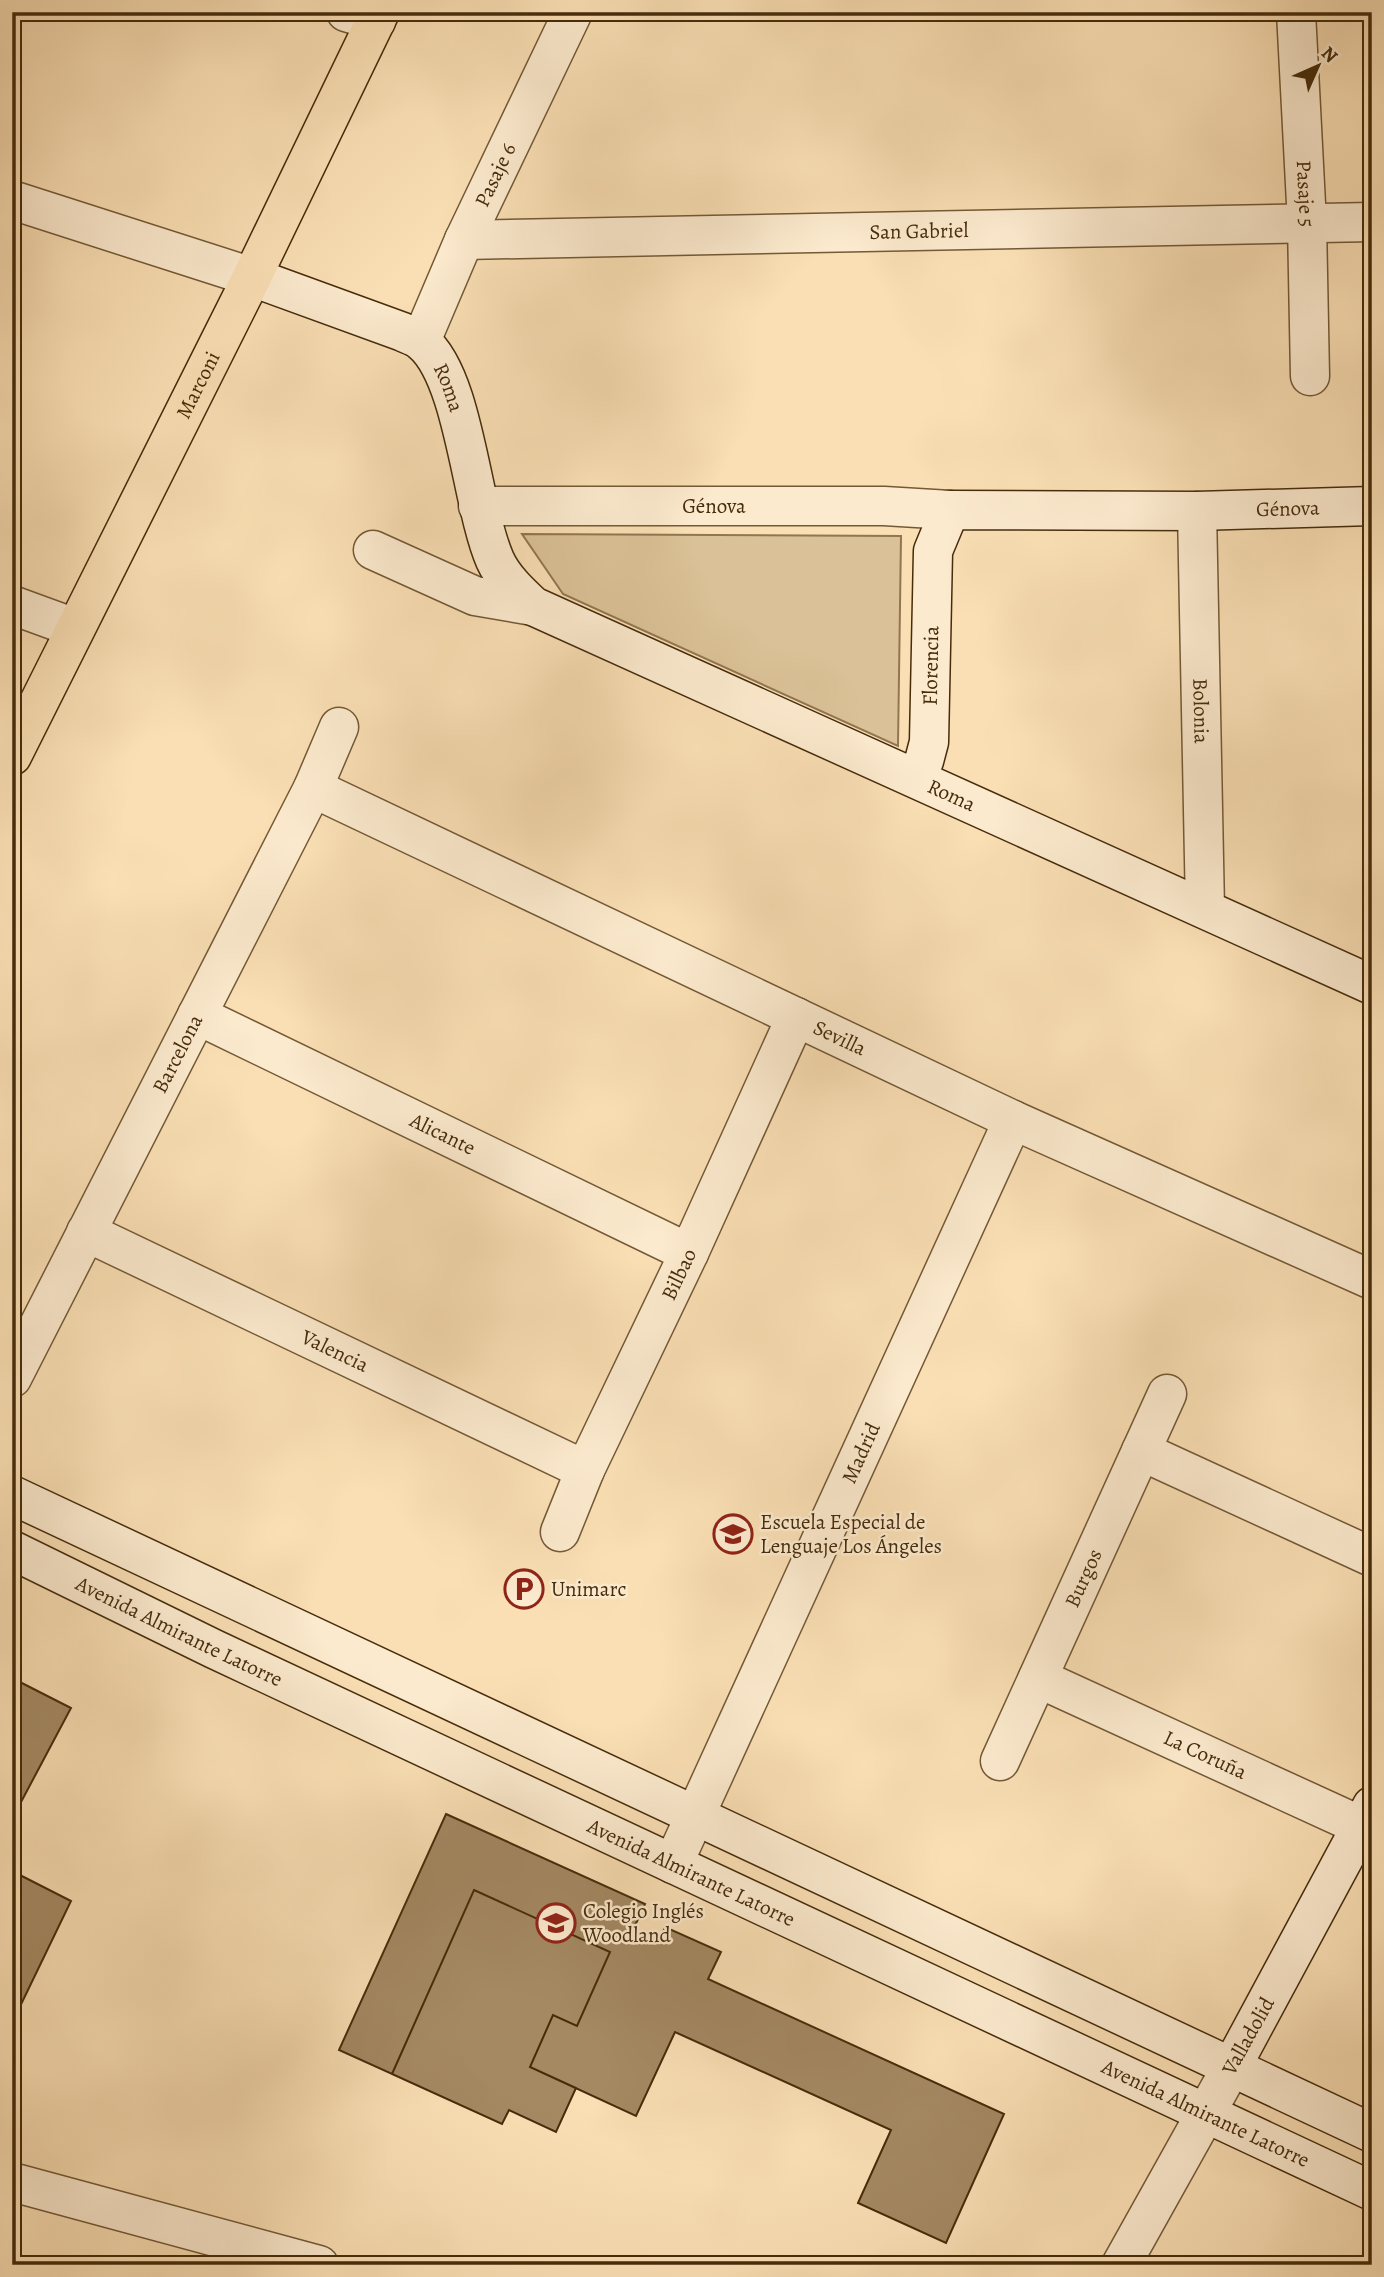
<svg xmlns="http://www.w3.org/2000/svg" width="1384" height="2277" viewBox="0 0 1384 2277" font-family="Alegreya,serif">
  <rect width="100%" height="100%" fill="#fadfb4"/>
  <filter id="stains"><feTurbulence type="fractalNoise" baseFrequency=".00286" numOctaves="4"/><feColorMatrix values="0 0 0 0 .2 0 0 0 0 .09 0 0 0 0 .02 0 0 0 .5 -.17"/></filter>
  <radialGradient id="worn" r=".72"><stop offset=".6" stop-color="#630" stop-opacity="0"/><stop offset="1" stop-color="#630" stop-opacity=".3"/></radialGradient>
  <path fill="#dbc197" stroke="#907651" stroke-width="2" d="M522,534L901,536L898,746L563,594Z"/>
  <path fill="#a48963" stroke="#462c0b" stroke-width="2" d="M12,1678L71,1708L12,1819Z
    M446,1814L645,1904L632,1932L658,1944L665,1927L721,1952L708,1979L1004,2114L946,2243L858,2203L891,2130L675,2032L636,2116L530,2067L553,2015L577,2026L610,1952L474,1890L392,2074L339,2050Z
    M12,1871L71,1901L13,2021H12Z
    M474,1890L610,1952L577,2026L553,2015L530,2067L576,2088L556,2132L509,2110L502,2124L392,2074Z"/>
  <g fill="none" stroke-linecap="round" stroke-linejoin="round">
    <g stroke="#735935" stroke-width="41">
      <g id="street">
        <path d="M346,12L376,21"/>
        <path id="s1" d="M1296,12L1307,223L1310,376"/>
        <path d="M12,200L252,277"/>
        <path id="s2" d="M464,240L1372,222"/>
        <path id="s3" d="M421,341L464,240L573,12"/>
        <path id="s4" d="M478,506H884L950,510"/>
        <path id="s5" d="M1197,511L1205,909"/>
        <path d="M373,550L475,596L533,606"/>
        <path d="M12,605L75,628"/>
        <path id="s6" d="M313,788L1013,1120L1372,1280"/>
        <path id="s7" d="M197,1015L689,1253"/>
        <path id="s8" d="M86,1232L585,1470"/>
        <path id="s9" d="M12,1378L313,788L339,727"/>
        <path d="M1141,1451L1372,1557"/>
        <path id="s10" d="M560,1532L585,1470L689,1253L796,1017"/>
        <path id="s11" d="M1038,1678L1372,1831"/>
        <path id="s12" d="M1000,1761L1167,1394"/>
        <path id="s13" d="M673,1864L1013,1120"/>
        <path d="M12,2182L319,2265"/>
        <path d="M1121,2265L1231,2068"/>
      </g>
    </g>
    <g stroke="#462c0b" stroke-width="41">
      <g id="secondary">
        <path id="s14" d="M252,277L403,332C409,335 417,337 422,342C465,378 471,505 495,560C503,578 519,593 533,606L1372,985"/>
        <path id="s15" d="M914,776L924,761L929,742L933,551L950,510L1197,511L1372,506"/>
        <path d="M12,1495L1372,2133"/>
        <path id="s16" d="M12,1550L214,1649L1372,2191"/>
        <path d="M1231,2068L1372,1806"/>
      </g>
    </g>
    <g stroke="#462c0b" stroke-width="41">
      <g id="primary">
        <path id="s17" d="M12,756L252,277L380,12"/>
      </g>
    </g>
    <use href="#street" stroke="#fceace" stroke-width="38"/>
    <use href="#secondary" stroke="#fceace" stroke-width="38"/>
    <use href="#primary" stroke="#fadfb4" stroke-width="38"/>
  </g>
  <defs>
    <g id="school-ring" transform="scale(2.0125)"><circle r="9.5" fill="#fceace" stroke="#8f2418" stroke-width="1.5"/><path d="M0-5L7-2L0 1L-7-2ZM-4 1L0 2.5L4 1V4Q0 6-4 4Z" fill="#8f2418"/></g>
    <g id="parking-ring" transform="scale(2.0125)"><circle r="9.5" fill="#fceace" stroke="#8f2418" stroke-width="1.5"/><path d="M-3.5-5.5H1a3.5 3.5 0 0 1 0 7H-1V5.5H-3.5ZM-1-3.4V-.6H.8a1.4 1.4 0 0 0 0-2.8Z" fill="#8f2418"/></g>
  </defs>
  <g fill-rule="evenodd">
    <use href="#school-ring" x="733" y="1534"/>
    <use href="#parking-ring" x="524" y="1589"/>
    <use href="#school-ring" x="556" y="1923"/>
  </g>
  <g text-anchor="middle" stroke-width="5" stroke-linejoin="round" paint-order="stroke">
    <g font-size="21" fill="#462c0b" stroke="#fceace">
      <text dy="7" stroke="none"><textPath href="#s3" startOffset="182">Pasaje 6</textPath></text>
      <text dy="7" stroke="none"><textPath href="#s1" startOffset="182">Pasaje 5</textPath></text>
      <text dy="7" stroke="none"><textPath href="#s2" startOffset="455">San Gabriel</textPath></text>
      <text dy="7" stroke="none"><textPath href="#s17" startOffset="415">Marconi</textPath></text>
      <text dy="7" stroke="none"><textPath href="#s14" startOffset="236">Roma</textPath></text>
      <text dy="7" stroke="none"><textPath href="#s4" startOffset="236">Génova</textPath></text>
      <text dy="7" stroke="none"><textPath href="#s15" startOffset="611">Génova</textPath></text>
      <text dy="7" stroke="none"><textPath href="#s15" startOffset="114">Florencia</textPath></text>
      <text dy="7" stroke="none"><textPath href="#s5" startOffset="200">Bolonia</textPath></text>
      <text dy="7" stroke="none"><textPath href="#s14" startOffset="934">Roma</textPath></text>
      <text dy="7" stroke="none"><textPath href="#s6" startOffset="583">Sevilla</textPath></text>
      <text dy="7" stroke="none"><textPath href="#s9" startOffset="364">Barcelona</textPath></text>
      <text dy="7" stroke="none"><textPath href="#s7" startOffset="273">Alicante</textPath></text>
      <text dy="7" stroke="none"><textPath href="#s10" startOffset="284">Bilbao</textPath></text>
      <text dy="7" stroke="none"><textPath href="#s8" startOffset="276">Valencia</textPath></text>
      <text dy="7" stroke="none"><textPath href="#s13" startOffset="452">Madrid</textPath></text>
      <text dy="7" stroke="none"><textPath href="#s12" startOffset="201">Burgos</textPath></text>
      <text dy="7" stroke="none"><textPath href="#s16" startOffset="186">Avenida Almirante Latorre</textPath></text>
      <text dy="7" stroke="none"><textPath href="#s11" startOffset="184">La Coruña</textPath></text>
      <text dy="7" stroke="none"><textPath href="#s16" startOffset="752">Avenida Almirante Latorre</textPath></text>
      <text transform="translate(1248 2036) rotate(-61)" y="7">Valladolid</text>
      <text dy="7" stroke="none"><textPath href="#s16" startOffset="1320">Avenida Almirante Latorre</textPath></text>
    </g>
    <g font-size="21" fill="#462c0b" stroke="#fceace" text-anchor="start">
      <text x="760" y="1529">Escuela Especial de<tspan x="760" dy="24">Lenguaje Los Ángeles</tspan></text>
      <text x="551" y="1596">Unimarc</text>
      <text x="583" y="1918">Colegio Inglés<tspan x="583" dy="24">Woodland</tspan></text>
    </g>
  </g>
  <rect width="1384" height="2277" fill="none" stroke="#fadfb4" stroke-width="42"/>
  <rect x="14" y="14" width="1356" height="2249" fill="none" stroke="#462c0b" stroke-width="3.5"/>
  <rect x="21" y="21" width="1342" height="2235" fill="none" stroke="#462c0b" stroke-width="2"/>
  <g transform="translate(1318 66) rotate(45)" stroke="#fceace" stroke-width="5" paint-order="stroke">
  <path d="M0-5L12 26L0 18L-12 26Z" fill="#462c0b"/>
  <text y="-10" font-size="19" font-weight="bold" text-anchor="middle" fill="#462c0b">N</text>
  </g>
  <rect width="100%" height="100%" filter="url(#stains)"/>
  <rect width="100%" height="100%" fill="url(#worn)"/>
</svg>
